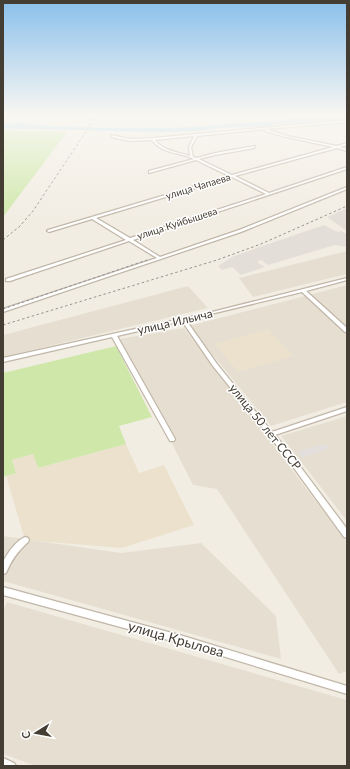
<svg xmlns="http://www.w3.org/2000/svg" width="350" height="769" viewBox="0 0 350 769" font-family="Lato,sans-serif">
  <rect width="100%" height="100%" fill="#f2ede3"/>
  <path fill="#e6dfd1" d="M347,251V274L253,297L239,278Z
    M347,285V402L271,426L189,326Z
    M188,286L208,308L3,357V335Z
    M184,328L347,542V671L339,674L217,489L193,485L119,339Z
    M347,416V521L281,436Z
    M3,536L121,553L201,543L276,616L281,659L3,581Z
    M7,602L347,700V766H36L3,754V611Z"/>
  <path fill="#e4ded8" d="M347,208V231L327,217Z
    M324,225L338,232L341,231L347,234V247L335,245L268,265L261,260L257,262L265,267L241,275L232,267L222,270L218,266L234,256Z"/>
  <path fill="#ece1cd" d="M268,329L293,356L238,372L215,344Z
    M126,444L139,473L164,465L194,525L122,548L25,540L6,476L16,473L12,460L33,454L38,468Z"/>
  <path fill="#cfe8aa" d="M3,130L67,132L3,217Z
    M116,346L152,417L119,426L126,444L38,468L33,454L12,460L16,473L3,477V373Z"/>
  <path fill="#e2dfdc" d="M320,445H328L330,448L302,458L297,452Z"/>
  <path fill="#9dd3f1" d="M347,116V119H337V120C330,121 325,120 318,120L319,122L274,123V125L270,126L218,128L197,131L159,132L3,128V123C14,124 24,121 35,125L98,128H176Z"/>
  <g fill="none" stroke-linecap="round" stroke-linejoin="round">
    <path fill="#9dd3f1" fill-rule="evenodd" d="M347,117V119L263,125L261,124L263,123Z
      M3,126L49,127L51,128L49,129L3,128Z"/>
    <g stroke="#c1b7a9" stroke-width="2.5">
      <path id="minor" d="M347,120V122L266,129L287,136L337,146L347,143V145L340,147L347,149V151L337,148L235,176L269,193L347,167V169L133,240L160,257L239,230L347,187V189L241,232L3,312V309L157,258L129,241L10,281H6V279L126,240L92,219L49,232L47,231L48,230L229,176L196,160L149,173V171L194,159C179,152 162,154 152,140L130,141L111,137V135L130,139L153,138ZM265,129V131L286,137L333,147L232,175L199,159L215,155L254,148L255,147V146L215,153L197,158L193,157L191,147L197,136ZM194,136L189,147L190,156C178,152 163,151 155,140ZM232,177L266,194L130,238L96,218Z
        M347,278V280L306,291L347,328V332H345L302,292L186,320L217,364L272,432L347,407V411L275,435L290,453L347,529V538L344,537L286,457L213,366L182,321L117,336L175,439L174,441H170L112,337L3,362V358L208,313Z
        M25,537L28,538L29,540L28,542C17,552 11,561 6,573L3,574V562L4,560C9,551 16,541 25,537Z
        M3,587L183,636L347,686V694L183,644L3,595Z
        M3,758L14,763L16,766H3Z"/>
    </g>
    <use href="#minor" fill="#fff" fill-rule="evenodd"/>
    <path stroke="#949494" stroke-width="1" stroke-dasharray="2.5 2.5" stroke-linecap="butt" d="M3,240L20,226L33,211L97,115
      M3,309L147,260
      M3,325L217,260L261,244L347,206"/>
  </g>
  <linearGradient id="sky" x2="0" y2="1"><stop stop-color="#8ac0ec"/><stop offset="0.52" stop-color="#f9f7f2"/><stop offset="1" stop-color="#f9f7f2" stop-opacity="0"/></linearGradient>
  <rect width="350" height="222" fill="url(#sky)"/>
  <g text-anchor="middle" stroke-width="3" stroke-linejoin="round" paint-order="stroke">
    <g font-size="10" fill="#443d33" stroke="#fff">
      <text transform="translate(198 186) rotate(-17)" y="4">улица Чапаева</text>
      <text transform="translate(177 223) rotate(-18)" y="4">улица Куйбышева</text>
    </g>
    <g font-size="12" fill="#443d33" stroke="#fff">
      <text transform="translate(175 322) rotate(-13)" y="4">улица Ильича</text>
      <text transform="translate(265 427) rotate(51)" y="4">улица 50 лет СССР</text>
    </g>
    <g font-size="14" fill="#443d33" stroke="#fff">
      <text transform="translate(176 639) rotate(16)" y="5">улица Крылова</text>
    </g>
  </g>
  <rect width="350" height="769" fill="none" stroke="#443d33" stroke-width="8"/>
  <g transform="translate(36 733) rotate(259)" stroke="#ffffff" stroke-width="3" paint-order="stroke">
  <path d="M0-3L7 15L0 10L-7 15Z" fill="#443d33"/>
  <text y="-6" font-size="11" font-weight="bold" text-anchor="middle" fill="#443d33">С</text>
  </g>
</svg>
